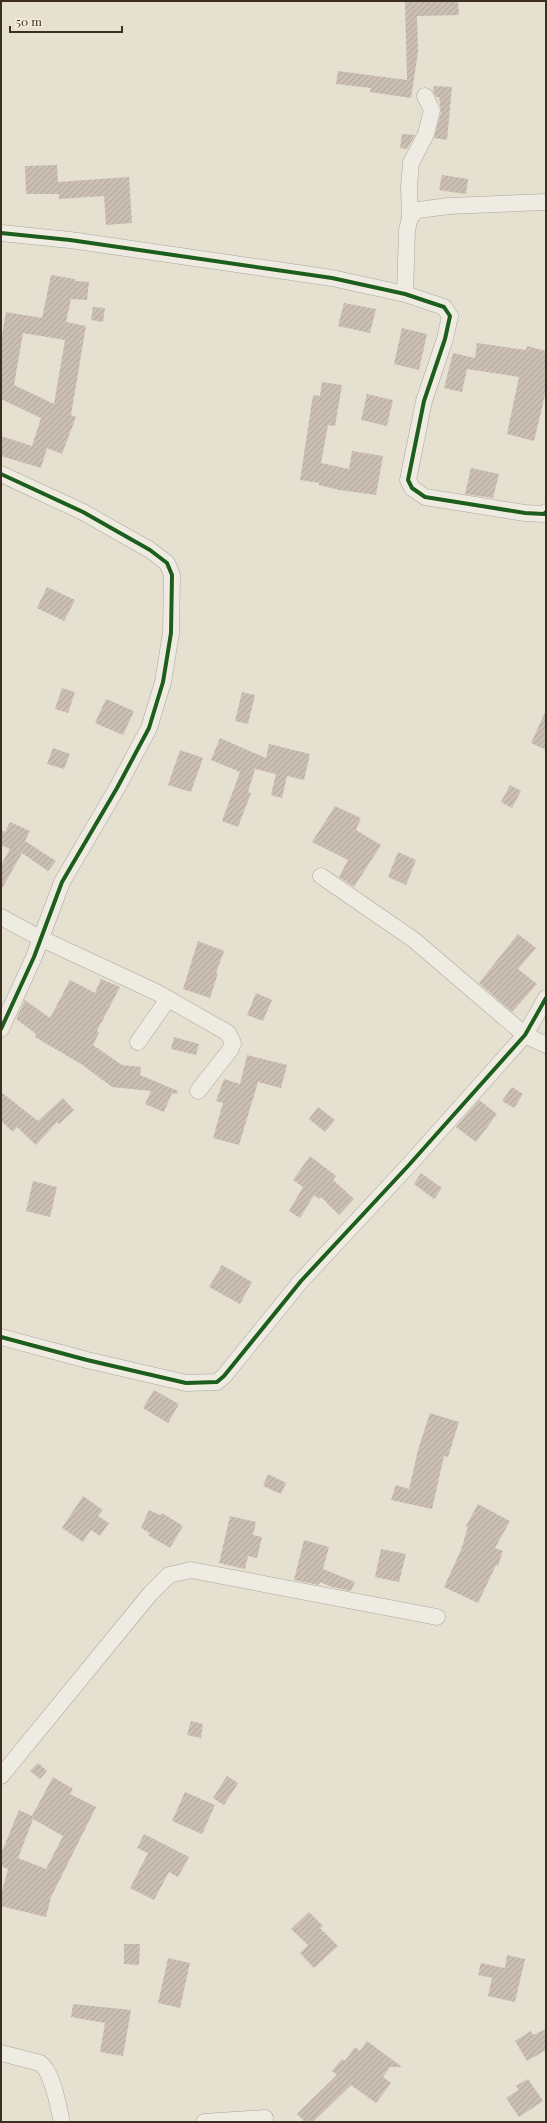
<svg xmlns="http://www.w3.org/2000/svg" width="547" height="2123" viewBox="0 0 547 2123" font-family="'Playfair Display',serif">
  <defs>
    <pattern id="building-hatch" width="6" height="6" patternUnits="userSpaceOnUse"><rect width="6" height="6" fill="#cabfb2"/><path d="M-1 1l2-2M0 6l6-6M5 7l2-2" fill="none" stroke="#aea499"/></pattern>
  </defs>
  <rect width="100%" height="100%" fill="#e6e0d1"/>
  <path fill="url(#building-hatch)" fill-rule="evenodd" d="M458,1L459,15L417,16L418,52L411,98L370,92L371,88L336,84L338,71L407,80L405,2Z
    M434,86L452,87L447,140L434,138L441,112L439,97H436L433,91Z
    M402,134L415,135L407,149L400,148Z
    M57,165L58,182L129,177L132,223L106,225L104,196L59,199V194H26L25,166Z
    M442,175L468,179L466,194L439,190Z
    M51,275L75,279V281L89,282L87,300L71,299L66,322L86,326L71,415L76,417L62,454L47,448L41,468L1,456V436L32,446L41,418L1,399V340L6,312L42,318ZM23,333L65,340L54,404L14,385Z
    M344,303L376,309L370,333L338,326Z
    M93,307L105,308L103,322L91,320Z
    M402,328L427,334L419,370L394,364Z
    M477,343L526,350L527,346L546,351V391L534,441L507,434L519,377L467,369L462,392L444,388L453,353L475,358Z
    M322,382L342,385L335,426L328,425L321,463L349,469L352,451L383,456L376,495L339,490L319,485V483L300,480L313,395L320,396Z
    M367,394L393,400L387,426L361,420Z
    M471,468L499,474L493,498L465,494Z
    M47,587L75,600L64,621L37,608Z
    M62,688L75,692L68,713L55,709Z
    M242,692L255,695L248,724L235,721Z
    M106,699L134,711L123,735L95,723Z
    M546,710V750L531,743Z
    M220,738L266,758L269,744L310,754L304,780L287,776L282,798L271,795L276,774L255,769L248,792L251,793L238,827L222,821L240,772L211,760Z
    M53,748L70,754L64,769L47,764Z
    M180,750L203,758L191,792L168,785Z
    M510,785L521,791L512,808L501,802Z
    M335,806L361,818L356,830L381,845L354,887L339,877L348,860L312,842Z
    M10,822L30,831L25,841L56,861L48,871L22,853L1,890V865L10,849L1,845V830L5,832Z
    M398,852L416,860L406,885L388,877Z
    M518,934L536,948L518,969L537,984L512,1012L479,983Z
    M198,941L224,951L216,973H218L210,998L183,989Z
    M101,979L120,987L97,1031L99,1033L93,1045L122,1065L141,1067L140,1075L178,1091L177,1094L172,1093L164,1112L145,1104L151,1091L112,1087L81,1064L35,1037L36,1034L16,1019L25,1000L50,1018L70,980L95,993Z
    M256,993L272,1000L263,1021L247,1015Z
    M174,1037L199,1044L196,1055L171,1049Z
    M247,1055L287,1065L281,1088L258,1082L239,1145L213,1138L223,1103L216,1101L224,1079L240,1084Z
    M512,1087L523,1094L514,1108L502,1101Z
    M1,1092L38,1121L63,1098L74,1110L59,1124L57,1122L36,1145L17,1127L13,1132L1,1121Z
    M479,1100L497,1114L476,1142L456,1127Z
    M318,1107L335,1120L325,1132L309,1119Z
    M310,1156L336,1176L333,1180L354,1199L339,1215L321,1197L319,1199L314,1195L300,1218L289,1211L303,1187L293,1180Z
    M421,1173L442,1188L434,1199L414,1184Z
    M33,1181L57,1187L50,1217L26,1211Z
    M222,1265L252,1282L240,1304L209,1287Z
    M154,1390L179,1404L168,1423L143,1408Z
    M430,1413L459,1422L448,1457L444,1456L432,1509L391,1500L396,1485L409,1489L418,1450Z
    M268,1474L286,1483L281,1494L263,1486Z
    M83,1496L103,1510L98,1516L109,1523L100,1536L91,1530L83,1542L62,1528Z
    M478,1504L510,1521L495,1548L503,1551L498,1566L496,1565L478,1603L444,1587L461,1550L468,1527L466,1526Z
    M149,1510L160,1515L162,1513L183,1526L170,1548L148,1535L150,1533L141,1528Z
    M230,1516L256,1522L253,1535L262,1537L257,1558L248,1556L245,1569L219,1563Z
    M304,1540L329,1547L323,1569L355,1582L351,1591L332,1587L320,1582L319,1585L294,1580Z
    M381,1549L406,1554L399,1582L375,1577Z
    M191,1721L203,1724L201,1738L187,1735Z
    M38,1763L47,1771L40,1779L30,1771Z
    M227,1776L238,1783L224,1805L213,1798Z
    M53,1777L73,1789L70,1794L96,1807L51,1897L46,1917L1,1906V1895L8,1869L1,1866V1854L19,1810L32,1816ZM33,1819L63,1836L46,1869L18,1858Z
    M185,1792L215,1805L202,1834L172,1821Z
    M144,1834L189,1857L178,1877L169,1872L154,1900L130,1888L148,1853L137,1848Z
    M309,1912L323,1926L320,1928L338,1946L314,1968L300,1953L308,1945L291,1929Z
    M124,1944H140L139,1965L124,1964Z
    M507,1955L525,1959L515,2002L488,1996L492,1978L478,1975L481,1963L505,1968Z
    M168,1958L190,1963L180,2008L158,2003Z
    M73,2004L131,2010L123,2056L100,2052L105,2023L71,2017Z
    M546,2029V2050L527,2061L515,2041L531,2031L533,2035Z
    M367,2041L402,2067H390L383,2077L391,2083L376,2103L351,2085L313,2122H305L297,2114L337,2075L332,2071L342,2059L345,2061L355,2047L360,2051Z
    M528,2079L543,2101L519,2117L506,2098L519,2090L516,2086Z"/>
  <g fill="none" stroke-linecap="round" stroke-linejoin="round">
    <g stroke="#aca59a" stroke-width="17">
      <path id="minor" d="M410,217L409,187L411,163L426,134L432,110L425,96
        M1,233L70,240L332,278L405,294L444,307L450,316L445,339L424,401L408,480L412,488L425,497L525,513L544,514L546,512
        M405,294L407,230L410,217L418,210L449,206L546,202
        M1,474L83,512L150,550L167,563L172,575L171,633L163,682L149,728L117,788L62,882L34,957L1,1029
        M321,876L414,940L525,1035L546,1045
        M1,917L40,938L156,992L228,1033L233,1043L230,1050L198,1091
        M138,1042L168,999
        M1,1337L87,1360L186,1383L217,1382L224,1376L301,1281L408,1166L525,1035L546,998
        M1,1776L150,1594L169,1575L191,1570L437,1617
        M1,2053L40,2063C53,2072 58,2106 62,2122
        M204,2122L265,2118"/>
    </g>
    <use href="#minor" stroke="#eeebe3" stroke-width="16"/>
    <g stroke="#f6eed9" stroke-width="6">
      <path id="cycleway" d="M1,233L70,240L332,278L405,294L444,307L450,316L445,339L424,401L408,480L412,488L425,497L525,513L544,514L546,512
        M1,474L83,512L150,550L167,563L172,575L171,633L163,682L149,728L117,788L62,882L34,957L1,1029
        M1,1337L87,1360L186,1383L217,1382L224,1376L301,1281L408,1166L525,1035L546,998"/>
    </g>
    <use href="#cycleway" stroke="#1b5e20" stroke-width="4"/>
  </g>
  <rect width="547" height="2123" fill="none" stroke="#3c2e21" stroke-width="4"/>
  <path d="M10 26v6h112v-6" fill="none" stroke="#3c2e21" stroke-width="2"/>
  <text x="16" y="26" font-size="12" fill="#3c2e21" stroke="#f6eed9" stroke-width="3" paint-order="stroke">50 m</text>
</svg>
